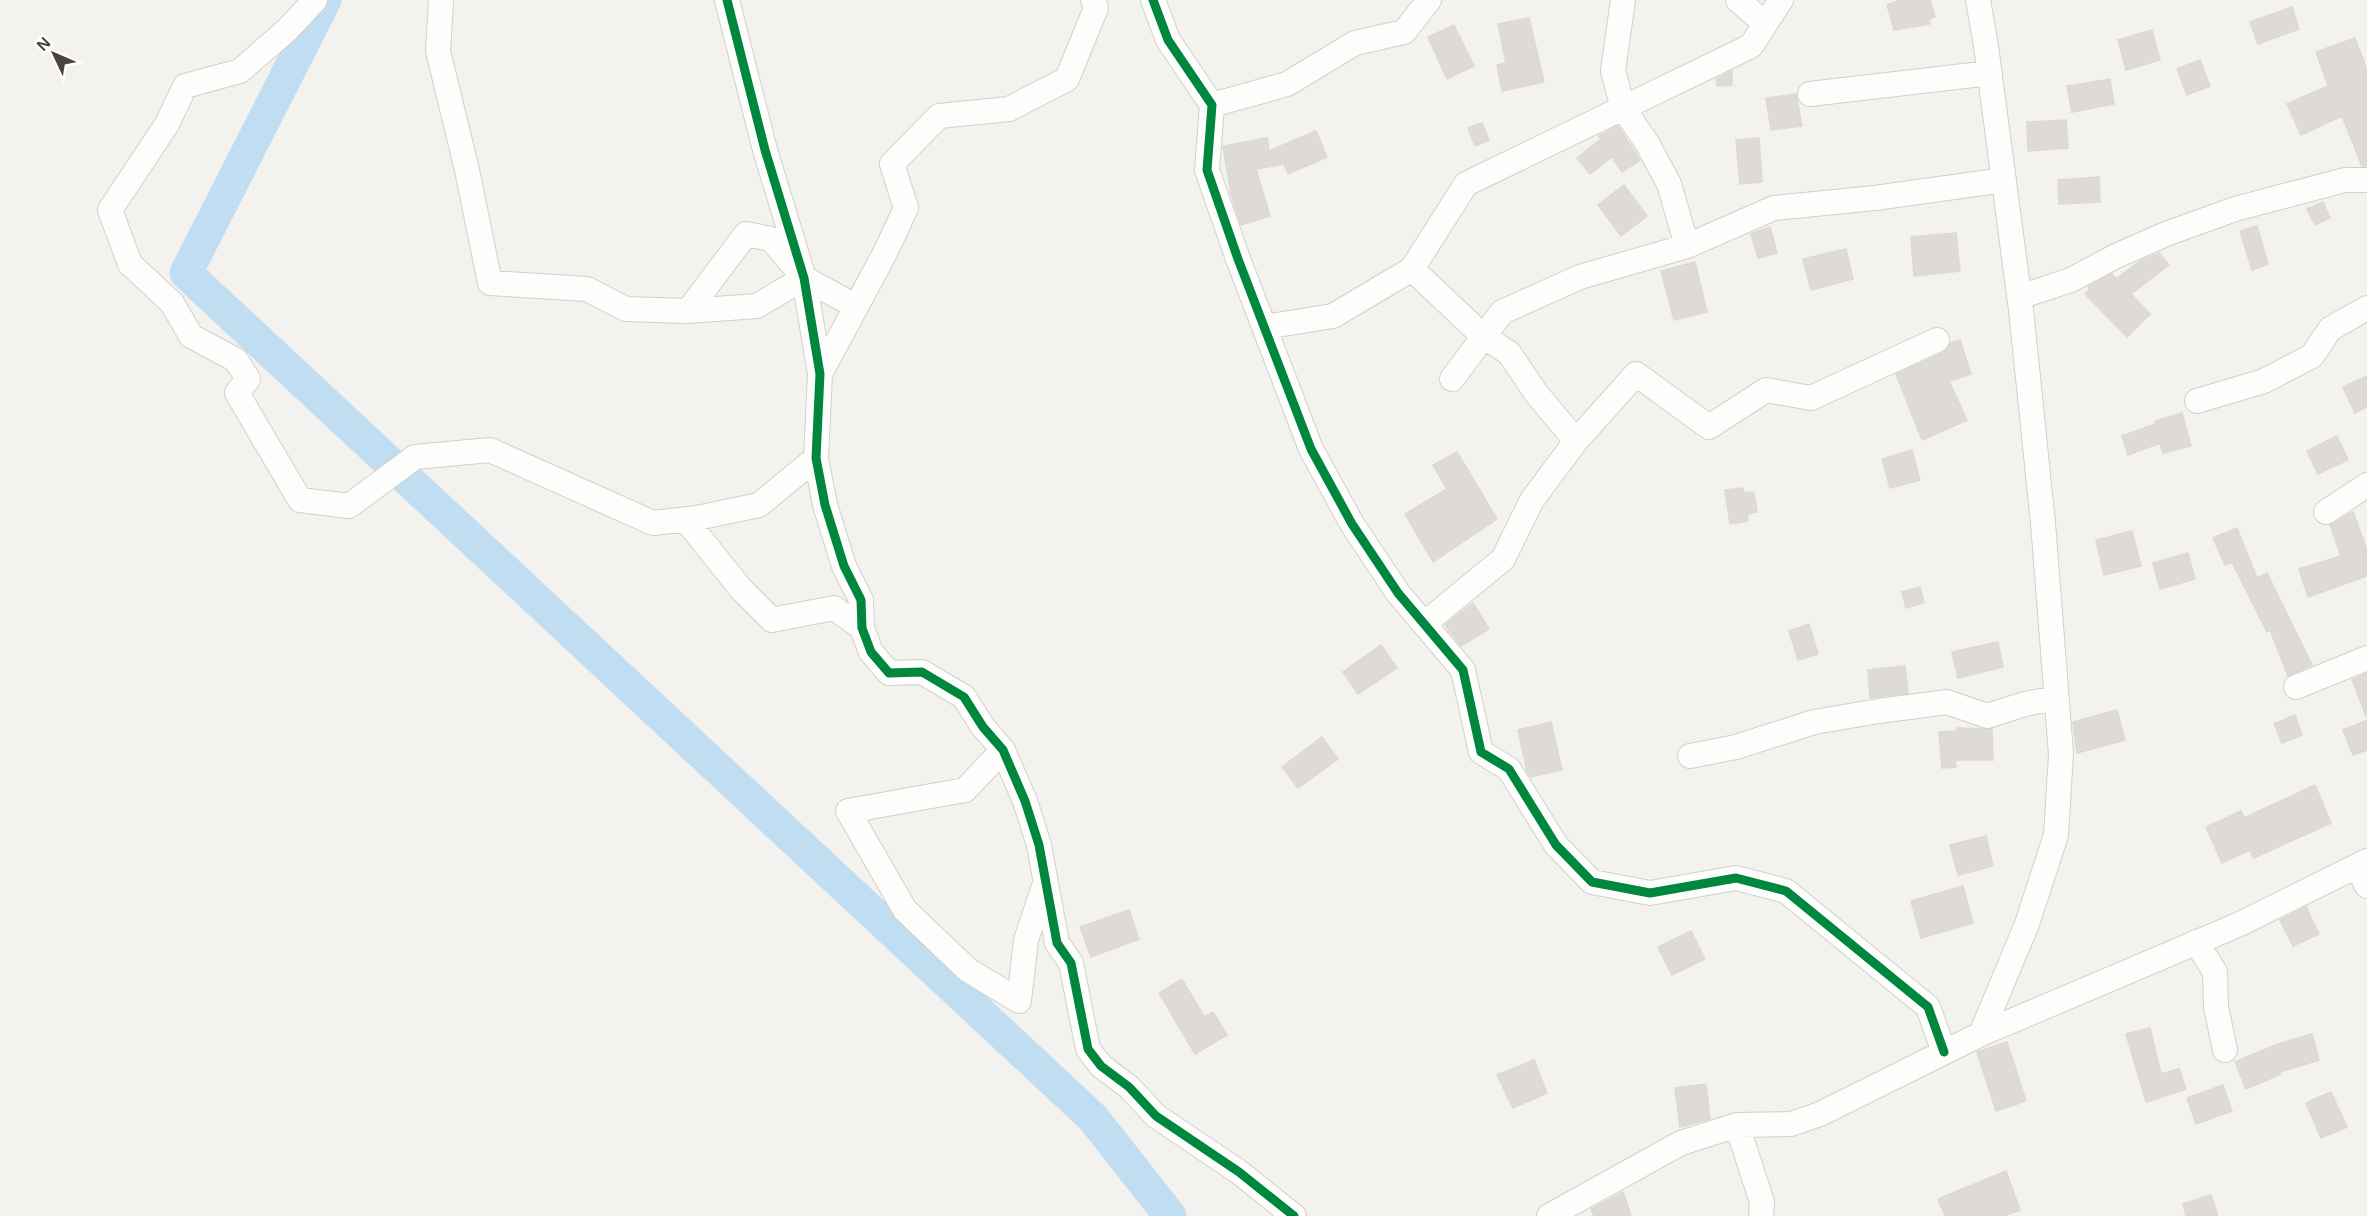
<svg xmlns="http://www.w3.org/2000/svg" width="2367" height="1216" viewBox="0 0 2367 1216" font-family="Helvetica,sans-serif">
  <rect width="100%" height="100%" fill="#f4f2ee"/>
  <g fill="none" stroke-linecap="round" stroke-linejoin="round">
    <path stroke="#c0ddf1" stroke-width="33" d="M325,0L186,273L1093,1118L1170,1216"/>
  </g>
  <path fill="#dedbd6" stroke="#dcd9d4" stroke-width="1.5" d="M1900,0H1930L1935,17L1929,19L1930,24L1894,30L1887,5Z
    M2292,7L2299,29L2258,44L2250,22Z
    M1529,18L1544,82L1502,91L1497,65L1506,63L1498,24Z
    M1454,25L1474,66L1447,79L1428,37Z
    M2152,30L2160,60L2126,70L2118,40Z
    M2355,38L2367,70V166H2362L2342,116L2301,135L2287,104L2328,86L2316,52Z
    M2200,60L2210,86L2187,95L2177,69Z
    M1732,71V85L1717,86L1716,79Z
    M2110,79L2114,104L2072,112L2067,86Z
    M1796,94L1802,126L1771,130L1766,98Z
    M2066,120L2068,148L2028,151L2027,122Z
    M1482,123L1489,140L1475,146L1468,128Z
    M1618,126L1640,160L1622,172L1612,157L1590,174L1577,158L1601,139L1599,136Z
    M1316,131L1327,157L1288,174L1284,164L1256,169L1270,216L1241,225L1231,194L1223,146L1267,138L1269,151Z
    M1759,138L1762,182L1740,184L1736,140Z
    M2099,177L2100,202L2059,204L2058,180Z
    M1624,185L1647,216L1621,236L1598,205Z
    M2323,202L2330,218L2315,225L2307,209Z
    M2257,226L2268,264L2252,270L2240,231Z
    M1770,227L1777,253L1758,258L1751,234Z
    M1956,233L1960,271L1914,276L1911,237Z
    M1846,249L1853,279L1811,290L1803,259Z
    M2159,253L2169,265L2131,294L2150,314L2127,337L2085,294L2090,289L2088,287L2112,274L2116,279L2140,261Z
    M1695,262L1707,312L1674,320L1661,271Z
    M1960,340L1971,374L1949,381L1967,420L1922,440L1896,374L1943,353L1951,343Z
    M2367,376V407L2355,413L2343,387Z
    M2182,413L2191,446L2163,453L2160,443L2128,455L2122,436L2155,424V421Z
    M2337,436L2348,460L2318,474L2307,451Z
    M1912,450L1920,480L1890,488L1882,459Z
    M1457,452L1497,519L1433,562L1405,514L1447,489L1433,465Z
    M1743,488L1744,493L1754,492L1757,512L1747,514L1748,521L1730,524L1725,490Z
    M2353,512L2367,550V576L2308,597L2299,569L2341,556L2330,525Z
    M2237,528L2257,578L2267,573L2312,665L2288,676L2270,630L2267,632L2232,562L2225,565L2213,538Z
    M2132,531L2141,566L2104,575L2096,540Z
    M2188,553L2195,579L2160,589L2153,563Z
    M1920,587L1924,603L1906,608L1902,592Z
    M1473,603L1489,629L1461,646L1445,625Z
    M1809,624L1818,654L1798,660L1789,631Z
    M1998,642L2003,667L1958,678L1952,652Z
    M1381,645L1397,668L1358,694L1343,672Z
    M1905,666L1908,693L1870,698L1868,670Z
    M2367,673V716H2366L2352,680Z
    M2117,710L2125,740L2077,753L2073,722Z
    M2295,715L2302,735L2282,743L2274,724Z
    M2367,720V750L2353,755L2343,730Z
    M1551,722L1562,770L1531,777L1527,771L1518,730Z
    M1957,728L1992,729L1993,760H1955L1956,767L1942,768L1939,732L1957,731Z
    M1322,737L1338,759L1298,788L1282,767Z
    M2315,785L2331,823L2254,858L2250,850L2222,863L2206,827L2241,811L2244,818Z
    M1986,836L1993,866L1958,875L1950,845Z
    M1963,886L1973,923L1921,938L1911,901Z
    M2306,907L2319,934L2293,946L2280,920Z
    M1129,910L1139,939L1091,957L1080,927Z
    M1691,931L1705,959L1672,975L1658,947Z
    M1182,979L1204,1017L1213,1012L1227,1035L1195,1054L1159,993Z
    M2150,1028L2161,1074L2179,1069L2186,1089L2146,1102L2126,1034Z
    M2312,1034L2319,1060L2280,1072L2281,1074L2246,1089L2235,1062L2278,1044Z
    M2007,1042L2026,1101L1996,1111L1977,1052Z
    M1534,1060L1547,1093L1513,1108L1497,1075Z
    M1706,1084L1710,1119L1680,1127L1675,1088Z
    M2223,1085L2232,1111L2196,1124L2187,1098Z
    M2331,1092L2347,1127L2321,1138L2306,1103Z
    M2006,1171L2020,1210L2003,1216H1945L1938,1199Z
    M1623,1192L1631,1216H1594L1591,1209Z
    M2211,1195L2218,1216H2186L2183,1204Z"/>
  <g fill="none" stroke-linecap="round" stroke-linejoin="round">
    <g stroke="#d2d0cb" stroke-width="26">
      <path id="minor" d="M315,0L287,30L240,71L185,86L167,124L110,210L130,264L172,303L191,336L236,360L248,379L237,393L300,500L349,506L415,457L490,450L653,523L697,518L759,505L816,458
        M441,0L438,51L467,170L490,283L587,289L626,309L688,311
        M727,0L765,150L804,278L820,374L816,458L825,505L844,566L861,600L862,628L871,652L889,673L922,672L964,697L983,727L1003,750L1025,801L1039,845L1057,943L1071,963L1088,1049L1101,1066L1129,1087L1156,1116L1239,1172L1294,1216
        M1153,0L1168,40L1212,105L1207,170L1238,259L1311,449L1352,524L1398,593L1463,670L1481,752L1509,769L1556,845L1592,882L1650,893L1736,878L1786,891L1928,1007L1944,1052
        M1623,0L1613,71L1623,108L1647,143L1669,184L1687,246
        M1738,0L1765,24
        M1978,0L1986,46L2021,310L2043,523L2061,754L2056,835L2027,924L1981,1034
        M1810,94L1990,73
        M1212,105L1287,84L1355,43L1404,32L1429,0
        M1412,269L1483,336L1509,353L1536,393L1576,441L1532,500L1503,559L1424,624
        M804,278L757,306L688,311L746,234L771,239L804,278L855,306
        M2019,297L2071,280L2116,256L2166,234L2235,209L2345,180H2367
        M1265,327L1333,316L1412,269L1466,184L1751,46L1781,0
        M820,374L886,251L906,208L892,164L939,116L1009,109L1067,79L1096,8L1093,0
        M1452,379L1502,312L1580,277L1687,246L1774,208L1875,198L2004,180
        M2197,401L2264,381L2312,356L2330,329L2367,308
        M1576,441L1636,374L1709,427L1766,390L1811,398L1937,340
        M2326,512L2367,485
        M685,519L741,589L772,620L834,608L862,628
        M2296,687L2367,658
        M1003,750L965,790L848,811L905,910L968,970L1019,1001L1026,940L1045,883
        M1690,756L1736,747L1814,722L1879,711L1947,702L1987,716L2025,704L2056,698
        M2357,866L2367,886
        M2196,942L2215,972L2216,1007L2225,1050
        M1737,1125L1762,1202L1761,1216
        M1549,1216L1681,1143L1737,1125L1791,1124L1820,1114L1981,1034L2240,924L2367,861"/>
    </g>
    <use href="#minor" stroke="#fdfdfc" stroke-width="24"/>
    <g stroke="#fff" stroke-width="13">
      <path id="cycleway" d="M727,0L765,150L804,278L820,374L816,458L825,505L844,566L861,600L862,628L871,652L889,673L922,672L964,697L983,727L1003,750L1025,801L1039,845L1057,943L1071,963L1088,1049L1101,1066L1129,1087L1156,1116L1239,1172L1294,1216
        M1153,0L1168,40L1212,105L1207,170L1238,259L1311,449L1352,524L1398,593L1463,670L1481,752L1509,769L1556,845L1592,882L1650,893L1736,878L1786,891L1928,1007L1944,1052"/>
    </g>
    <use href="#cycleway" stroke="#00873e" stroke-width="9"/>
  </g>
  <g transform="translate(54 54) rotate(314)" stroke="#ffffff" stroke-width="4.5" paint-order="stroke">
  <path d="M0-4.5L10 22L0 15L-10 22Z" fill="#4b4439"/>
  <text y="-9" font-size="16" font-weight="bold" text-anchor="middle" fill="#4b4439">N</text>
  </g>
</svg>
